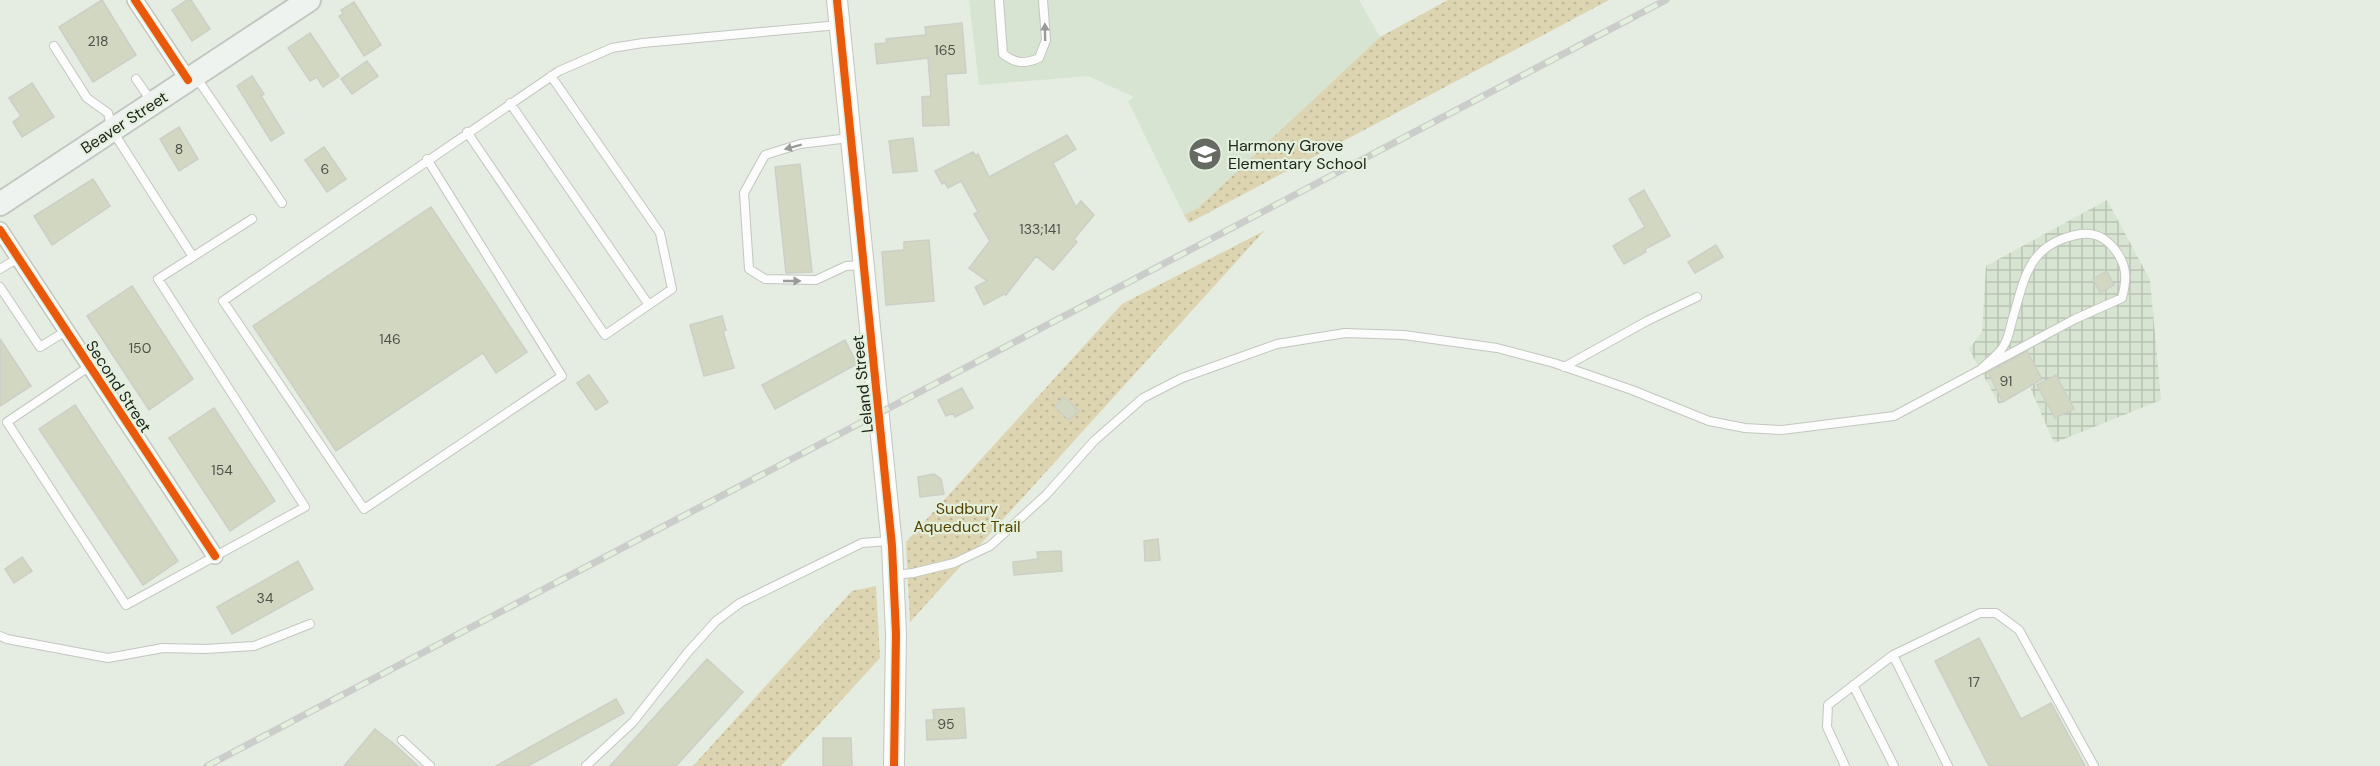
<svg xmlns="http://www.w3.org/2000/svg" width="2380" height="766" viewBox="0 0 2380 766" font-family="'DM Sans',sans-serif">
  <defs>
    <pattern id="industrial-grid" width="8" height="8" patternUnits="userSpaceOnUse" patternTransform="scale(1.5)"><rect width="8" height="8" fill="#d8e4d2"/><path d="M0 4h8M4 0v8" fill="none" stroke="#b9c3b4"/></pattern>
    <pattern id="park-dots" width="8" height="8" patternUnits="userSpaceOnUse" patternTransform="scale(1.5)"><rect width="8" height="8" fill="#ddd5b1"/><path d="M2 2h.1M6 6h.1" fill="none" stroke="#bdb798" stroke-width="1.8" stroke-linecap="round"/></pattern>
  </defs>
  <rect width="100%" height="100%" fill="#e5ece2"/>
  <path fill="#d8e4d2" d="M969,0H1359L1380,37L1198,208L1184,215L1128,101L1134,97L1088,76L979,85Z"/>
  <path fill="url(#industrial-grid)" d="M2107,200L2150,280L2161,400L2054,443L2030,387L1999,404L1969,349L1982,332L1986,266Z"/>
  <path fill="url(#park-dots)" d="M1448,0H1609L1189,223L1184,215L1198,208L1380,37Z
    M1264,231L910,622L906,542L1122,304Z
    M876,586L880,658L781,766H693L852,591Z"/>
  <path fill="#d2d7c2" stroke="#cbcfc6" stroke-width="1.5" d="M102,0L136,55L93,82L59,27Z
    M187,0H191L210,29L192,41L172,10Z
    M354,2L381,45L364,56L339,16L343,14L341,10Z
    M962,23L966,73L946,74L949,125L923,126L922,97L931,96L928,58L877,64L875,44L887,43L886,39L926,35L925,27Z
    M310,33L339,76L323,87L317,77L310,81L288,48Z
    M367,61L378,76L352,94L341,79Z
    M252,76L264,94L261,96L284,133L271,141L237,86Z
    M32,83L54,117L22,137L13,122L21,116L9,98Z
    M179,127L198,159L179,171L160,139Z
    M1067,135L1076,149L1053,163L1076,207L1081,201L1094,215L1074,239L1077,242L1053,270L1036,256L1006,295L1004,294L984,305L975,287L987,281L969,268L990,241L974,214L978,212L961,181L948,188L944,182L942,184L935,171L973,152L976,156L978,154L989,177Z
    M913,138L917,171L893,173L889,141Z
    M324,147L346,179L327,192L305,160Z
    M800,164L812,272L786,273L775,167Z
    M93,179L110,206L52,245L34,216Z
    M1644,190L1670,236L1645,249L1646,252L1624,264L1613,246L1645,227L1629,199Z
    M431,207L527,352L496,373L483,353L336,451L253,326Z
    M929,240L934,301L886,305L882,252L904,250V242Z
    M1716,245L1723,257L1695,273L1688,262Z
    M2107,271L2114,285L2100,293L2093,279Z
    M132,286L193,379L149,410L87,316Z
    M722,316L726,330L723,331L734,368L704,376L690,325Z
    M0,339L31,386L0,406Z
    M845,340L857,364L775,409L762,385Z
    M2027,351L2042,379L2003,402L1988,372Z
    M589,375L608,402L596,410L577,383Z
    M2056,375L2074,409L2055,418L2037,385Z
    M962,388L973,408L955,417L953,413L946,416L938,400Z
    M1064,397L1079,411L1069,420L1055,407Z
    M75,405L178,561L143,585L39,429Z
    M214,408L275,501L230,531L169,438Z
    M934,474L941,479L944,494L920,497L918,477Z
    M1158,539L1160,560L1145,561L1144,541Z
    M1061,551L1062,571L1014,575L1013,562L1038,559L1037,552Z
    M22,557L32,571L14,583L5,569Z
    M298,561L313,589L232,634L217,607Z
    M1979,638L2021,719L2051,703L2085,766H1989L1935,661Z
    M707,659L743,692L676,766H610Z
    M616,699L624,713L528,766H496Z
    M964,708L966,738L927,740L926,720H934L933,710Z
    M375,729L394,744L418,766H344Z
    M823,738H851L852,766H823Z"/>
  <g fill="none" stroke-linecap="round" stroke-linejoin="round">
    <g stroke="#c2c7bf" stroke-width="10">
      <path id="service" d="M999,0L1003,54C1016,64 1025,64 1039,58L1046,40L1043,0
        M54,46L87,98L108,113L112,130L193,257
        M196,77L282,203
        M136,79L152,102
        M510,103L649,305
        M467,132L605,335L672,289L660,233L551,76
        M849,138L800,144L765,155L744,193L749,269L765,279L816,280L846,266L863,265
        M427,159L562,376L364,509L223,301L559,71L612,48L643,43L839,25
        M0,269L18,258
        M0,287L40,347L66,331
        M90,366L7,422L126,605L305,507L158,279L252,219
        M1564,367L1647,321L1697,297
        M894,575L913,573L954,563L990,546L1046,495L1094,441L1143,398L1182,378L1277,344L1345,333L1404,335L1497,348L1554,363L1632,390L1709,421L1745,428L1782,430L1894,416L2075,319L2122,298C2126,282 2128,269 2118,254C2109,240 2098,232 2081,234C2028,243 2025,277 2012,321C2010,329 2008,340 2003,347C1998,355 1987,363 1980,370
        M0,636L7,639L108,658L163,648L205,649L254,646L310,624
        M1893,655L1948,766
        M1853,685L1894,766
        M402,740L430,766
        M586,766L633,722L688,652L716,621L740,603L862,543L889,541
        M1845,766L1827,727L1828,705L1893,655L1980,613H1996L2019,630L2094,766"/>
    </g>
    <g stroke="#c2c7bf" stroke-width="18">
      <path id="minor" d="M135,0L188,80
        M0,230L215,556"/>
    </g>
    <g stroke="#c2c7bf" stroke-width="22">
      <path id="tertiary" d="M837,0L892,546L896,634L894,766"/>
    </g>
    <g stroke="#c2c7bf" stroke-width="26">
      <path id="secondary" d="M0,204L309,0"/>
    </g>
    <use href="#service" stroke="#fbfcfb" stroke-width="8"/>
    <use href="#minor" stroke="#fbfcfb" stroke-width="15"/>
    <use href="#tertiary" stroke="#fbfcfb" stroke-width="20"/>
    <use href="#secondary" stroke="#eff3f0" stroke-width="22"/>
    <g stroke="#cbcdca" stroke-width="7">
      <path id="rail" d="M207,766L1666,0"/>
    </g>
    <use href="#rail" stroke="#e4f0de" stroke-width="4.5" stroke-dasharray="14" stroke-linecap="butt"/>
    <g stroke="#e4f0de" stroke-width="11">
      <path id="cycleway" d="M135,0L188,80
        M837,0L892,546L896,634L894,766
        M0,230L215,556"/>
    </g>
    <use href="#cycleway" stroke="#e8590c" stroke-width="8"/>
  </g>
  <defs><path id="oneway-solid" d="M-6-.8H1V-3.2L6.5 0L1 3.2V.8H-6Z" transform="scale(1.5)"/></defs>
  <g fill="#989b98">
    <use href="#oneway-solid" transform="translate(1045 32) rotate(-91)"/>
    <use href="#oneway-solid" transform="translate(793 147) rotate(165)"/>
    <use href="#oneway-solid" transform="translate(792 281)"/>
  </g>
  <defs>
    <g id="school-disc" transform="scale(1.725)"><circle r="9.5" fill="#656b63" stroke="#e4f0de"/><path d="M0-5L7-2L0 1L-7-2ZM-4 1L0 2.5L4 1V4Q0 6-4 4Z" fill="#fff"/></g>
  </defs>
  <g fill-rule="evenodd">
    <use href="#school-disc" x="1205" y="154"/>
  </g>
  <g text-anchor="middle" stroke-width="4.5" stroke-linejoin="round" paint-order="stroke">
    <g font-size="14" fill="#4c5247">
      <text x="98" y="46">218</text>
      <text x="945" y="55">165</text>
      <text x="179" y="154">8</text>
      <text x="325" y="174">6</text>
      <text x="1040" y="234">133;141</text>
      <text x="390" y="344">146</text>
      <text x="140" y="353">150</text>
      <text x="2006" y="386">91</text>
      <text x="222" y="475">154</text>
      <text x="265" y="603">34</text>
      <text x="1974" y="687">17</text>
      <text x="946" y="729">95</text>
    </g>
    <g font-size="16" fill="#20251e" stroke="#e4f0de">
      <text transform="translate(124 122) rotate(-33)" y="6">Beaver Street</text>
      <text transform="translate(862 384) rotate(-96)" y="6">Leland Street</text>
      <text transform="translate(119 386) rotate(57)" y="6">Second Street</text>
    </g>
    <g font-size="16" fill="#20251e" stroke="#e4f0de" text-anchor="start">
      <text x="1228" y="151">Harmony Grove<tspan x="1228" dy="18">Elementary School</tspan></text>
    </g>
    <g font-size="16" fill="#554300" stroke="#e4f0de">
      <text x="967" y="514">Sudbury<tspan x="967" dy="18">Aqueduct Trail</tspan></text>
    </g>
  </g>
</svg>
